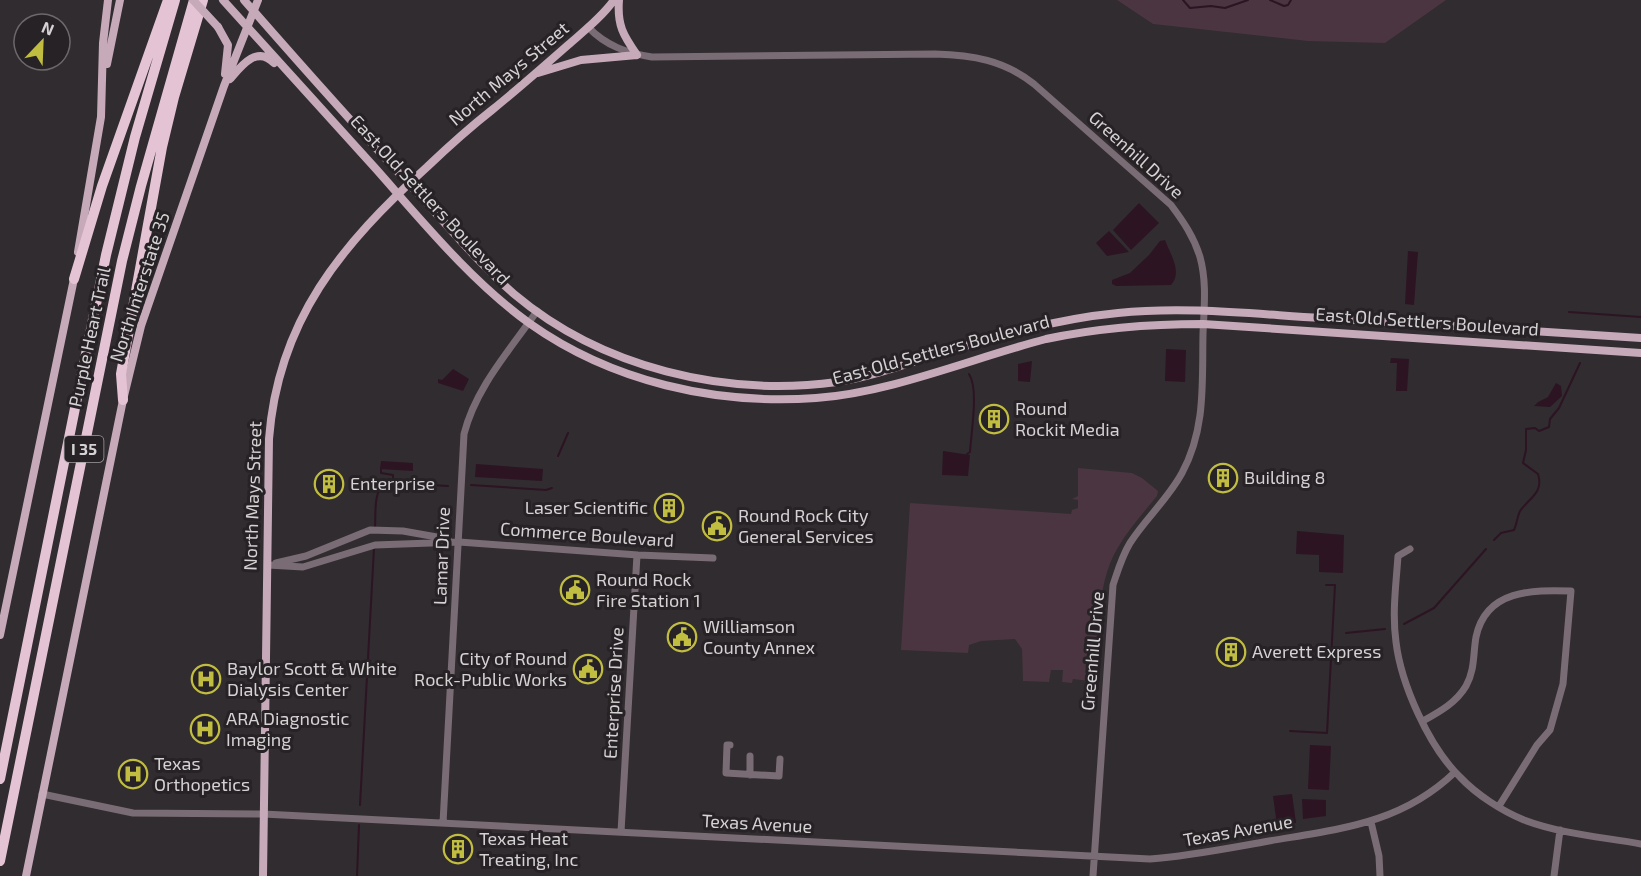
<svg xmlns="http://www.w3.org/2000/svg" width="1641" height="876" viewBox="0 0 1641 876" font-family="'Exo 2',sans-serif">
  <rect width="100%" height="100%" fill="#312c2f"/>
  <path fill="#4a3541" d="M1117,0H1446L1385,43L1308,41L1153,24Z
    M1078,468L1132,473L1142,478L1158,491L1157,496C1143,513 1128,530 1117,549C1095,587 1099,639 1097,682L1073,679L1072,683L1062,682L1063,670H1051L1049,682L1023,681L1022,649L1015,639L981,641L969,645L968,653L901,650L910,503L1071,514L1072,510L1078,508V500L1072,499L1078,496Z"/>
  <path fill="#2c1423" d="M1139,203L1159,223L1131,250L1113,230Z
    M1109,231L1129,252L1107,256L1096,243Z
    M1165,240C1170,254 1183,272 1171,285L1116,286L1112,284V280L1130,273L1149,255L1160,241Z
    M1408,251L1418,252L1414,305L1405,304Z
    M1166,349L1186,350L1185,382L1165,381Z
    M1391,358L1409,359L1407,391H1396L1397,363H1390Z
    M1032,361L1030,382L1018,381V364Z
    M453,369L469,379L463,391L438,383V379L442,380Z
    M1556,383L1561,386L1562,396L1550,407L1534,406L1538,402L1548,397Z
    M943,451L970,455L968,476L942,475Z
    M381,461L413,463V471L380,469Z
    M476,464L543,469L542,481L475,477Z
    M1297,531L1344,535L1343,573L1319,572V555L1296,554Z
    M1310,745L1331,746L1329,790L1308,789Z
    M1292,794L1296,823L1277,825L1273,796Z
    M1302,799L1326,800V816L1303,819Z"/>
  <g fill="none" stroke-linecap="round" stroke-linejoin="round">
    <path stroke="#2c1423" stroke-width="2" d="M1183,0L1190,8L1211,6L1225,8L1248,0
      M1270,0L1284,6L1288,5L1291,0
      M1569,312L1641,317
      M967,454L970,452C971,433 979,389 969,374
      M558,456L568,433
      M381,468V473L393,475V482
      M471,485L546,490L552,488
      M375,527C376,512 373,493 385,482L448,486
      M1494,540L1501,533L1514,530C1517,524 1517,517 1520,511C1529,498 1544,493 1538,474L1523,463L1526,450V429L1535,428L1539,431L1549,427L1550,419L1559,408L1580,363
      M1404,624L1434,608L1486,549
      M1346,633L1385,629
      M1290,731L1327,733L1335,585H1326
      M360,805L374,548
      M357,876L359,825"/>
    <path stroke="#7a6c74" stroke-width="7" d="M588,27C606,46 627,53 652,57L935,54C972,55 1004,60 1034,84L1171,205C1183,221 1194,237 1200,257C1207,282 1204,308 1203,334C1202,382 1206,429 1182,473C1168,499 1146,518 1130,543C1122,556 1118,570 1113,585L1093,876
      M1410,549L1398,556C1396,585 1392,613 1396,642C1401,684 1429,747 1460,777C1477,795 1502,811 1524,820C1561,834 1602,837 1641,844
      M276,563L306,556L370,530L403,531L448,539
      M268,565L303,567L375,545L459,542L638,555L713,558
      M1423,721C1439,712 1456,703 1466,686C1475,670 1473,654 1476,637C1486,589 1533,590 1571,591L1563,684L1550,730L1537,745L1499,806
      M730,745H727L726,773L779,776L780,759
      M750,775V756
      M42,794L133,813L263,814L1150,859C1190,856 1229,848 1269,841C1339,829 1401,824 1455,772
      M1371,822L1379,856L1380,876
      M443,823L464,434C476,387 510,350 537,311
      M621,832L637,555
      M1554,876L1560,830"/>
    <path stroke="#c6aaba" stroke-width="8" d="M223,0C274,56 325,112 376,169C423,222 471,281 529,323C612,382 715,405 816,398C890,393 973,358 1046,339C1098,328 1150,324 1203,324L1641,353
      M244,0C299,63 354,125 411,186C445,222 477,262 514,294C602,368 724,397 837,382C870,377 903,365 935,355C994,337 1055,319 1118,313C1185,306 1254,314 1321,318C1428,324 1534,331 1641,338
      M619,0C617,25 623,35 637,55
      M218,27L228,45L225,74
      M107,64L120,0
      M538,73L581,60L637,55
      M230,79C241,66 257,45 274,63
      M78,252L101,117L103,43L108,0
      M0,635L75,274
      M26,876L123,400L141,326L224,86L258,0
      M263,876L269,439C278,320 342,244 427,167C448,147 469,128 492,110C518,89 543,67 568,45C584,31 602,17 614,0"/>
    <path stroke="#e4c3d5" stroke-width="10" d="M74,279L102,186L168,0
      M123,400L121,374L162,147L174,97L203,0
      M0,779L106,255L135,137L175,0
      M0,861L122,261L141,186L194,0"/>
    <path stroke="#c6aaba" stroke-width="8" d="M193,0L218,27"/>
  </g>
  <defs>
    <g id="building-ring" transform="scale(1.5)"><circle r="9.5" fill="#272225" stroke="#c1bd40" stroke-width="1.5"/><path d="M-4-6H4V6H1V3H-1V6H-4ZM-2.5-4.3h1.7v1.8h-1.7ZM.8-4.3h1.7v1.8H.8ZM-2.5-1h1.7V.8h-1.7ZM.8-1h1.7V.8H.8Z" fill="#c1bd40"/></g>
    <g id="civic-ring" transform="scale(1.5)"><circle r="9.5" fill="#272225" stroke="#c1bd40" stroke-width="1.5"/><path d="M-.6-6.5H3V-4.5H.6V-3L4-1V1h2V6H-6V1h2V-1L-.6-3ZM-1.2 2.5V6h2.4V2.5Z" fill="#c1bd40"/></g>
    <g id="hospital-ring" transform="scale(1.5)"><circle r="9.5" fill="#272225" stroke="#c1bd40" stroke-width="1.5"/><path d="M-5-5h3v3.5h4V-5h3V5h-3V1.5h-4V5h-3Z" fill="#c1bd40"/></g>
  </defs>
  <g fill-rule="evenodd">
    <use href="#building-ring" x="994" y="419"/>
    <use href="#building-ring" x="1223" y="478"/>
    <use href="#building-ring" x="329" y="484"/>
    <use href="#building-ring" x="669" y="508"/>
    <use href="#civic-ring" x="717" y="526"/>
    <use href="#civic-ring" x="575" y="590"/>
    <use href="#civic-ring" x="682" y="637"/>
    <use href="#building-ring" x="1231" y="652"/>
    <use href="#civic-ring" x="588" y="669"/>
    <use href="#hospital-ring" x="206" y="679"/>
    <use href="#hospital-ring" x="205" y="729"/>
    <use href="#hospital-ring" x="133" y="774"/>
    <use href="#building-ring" x="458" y="849"/>
  </g>
  <g text-anchor="middle" stroke-width="6" stroke-linejoin="round" paint-order="stroke">
    <rect fill="#272225" stroke="#a19da0" stroke-width="1.5" x="64.5" y="436" width="39" height="26" rx="4.5"/>
    <g font-size="16" font-weight="bold" fill="#d5d2d4">
      <text x="84" y="455">I 35</text>
    </g>
    <g font-size="18" fill="#d5d2d4" stroke="#272225">
      <text transform="translate(509 74) rotate(-40)" y="6">North Mays Street</text>
      <text transform="translate(1136 155) rotate(42)" y="6">Greenhill Drive</text>
      <text transform="translate(430 200) rotate(47)" y="6">East Old Settlers Boulevard</text>
      <text transform="translate(140 287) rotate(-72)" y="6">North Interstate 35</text>
      <text transform="translate(1427 322) rotate(4)" y="6">East Old Settlers Boulevard</text>
      <text transform="translate(90 337) rotate(-78)" y="6">Purple Heart Trail</text>
      <text transform="translate(941 350) rotate(-15)" y="6">East Old Settlers Boulevard</text>
      <text transform="translate(253 496) rotate(-88)" y="6">North Mays Street</text>
      <text transform="translate(587 535) rotate(4)" y="6">Commerce Boulevard</text>
      <text transform="translate(442 556) rotate(-88)" y="6">Lamar Drive</text>
      <text transform="translate(1093 651) rotate(-85)" y="6">Greenhill Drive</text>
      <text transform="translate(614 693) rotate(-87)" y="6">Enterprise Drive</text>
      <text transform="translate(757 824) rotate(3)" y="6">Texas Avenue</text>
      <text transform="translate(1238 831) rotate(-10)" y="6">Texas Avenue</text>
    </g>
    <g font-size="18" fill="#d5d2d4" stroke="#272225" text-anchor="start">
      <text x="1015" y="415">Round<tspan x="1015" dy="21">Rockit Media</tspan></text>
      <text x="1244" y="484">Building 8</text>
      <text x="350" y="490">Enterprise</text>
      <text x="648" y="514" text-anchor="end">Laser Scientific</text>
      <text x="738" y="522">Round Rock City<tspan x="738" dy="21">General Services</tspan></text>
      <text x="596" y="586">Round Rock<tspan x="596" dy="21">Fire Station 1</tspan></text>
      <text x="703" y="633">Williamson<tspan x="703" dy="21">County Annex</tspan></text>
      <text x="1252" y="658">Averett Express</text>
      <text x="567" y="665" text-anchor="end">City of Round<tspan x="567" dy="21">Rock-Public Works</tspan></text>
      <text x="227" y="675">Baylor Scott &amp; White<tspan x="227" dy="21">Dialysis Center</tspan></text>
      <text x="226" y="725">ARA Diagnostic<tspan x="226" dy="21">Imaging</tspan></text>
      <text x="154" y="770">Texas<tspan x="154" dy="21">Orthopetics</tspan></text>
      <text x="479" y="845">Texas Heat<tspan x="479" dy="21">Treating, Inc</tspan></text>
    </g>
  </g>
  <g transform="translate(42 42) rotate(23)"><circle r="28" fill="#272225" stroke="#6d686b" stroke-width="1.5"/>
  <path d="M0-4.5L10 22L0 15L-10 22Z" fill="#c1bd40"/>
  <text y="-9" font-size="16" font-weight="bold" text-anchor="middle" fill="#d5d2d4">N</text>
  </g>
</svg>
